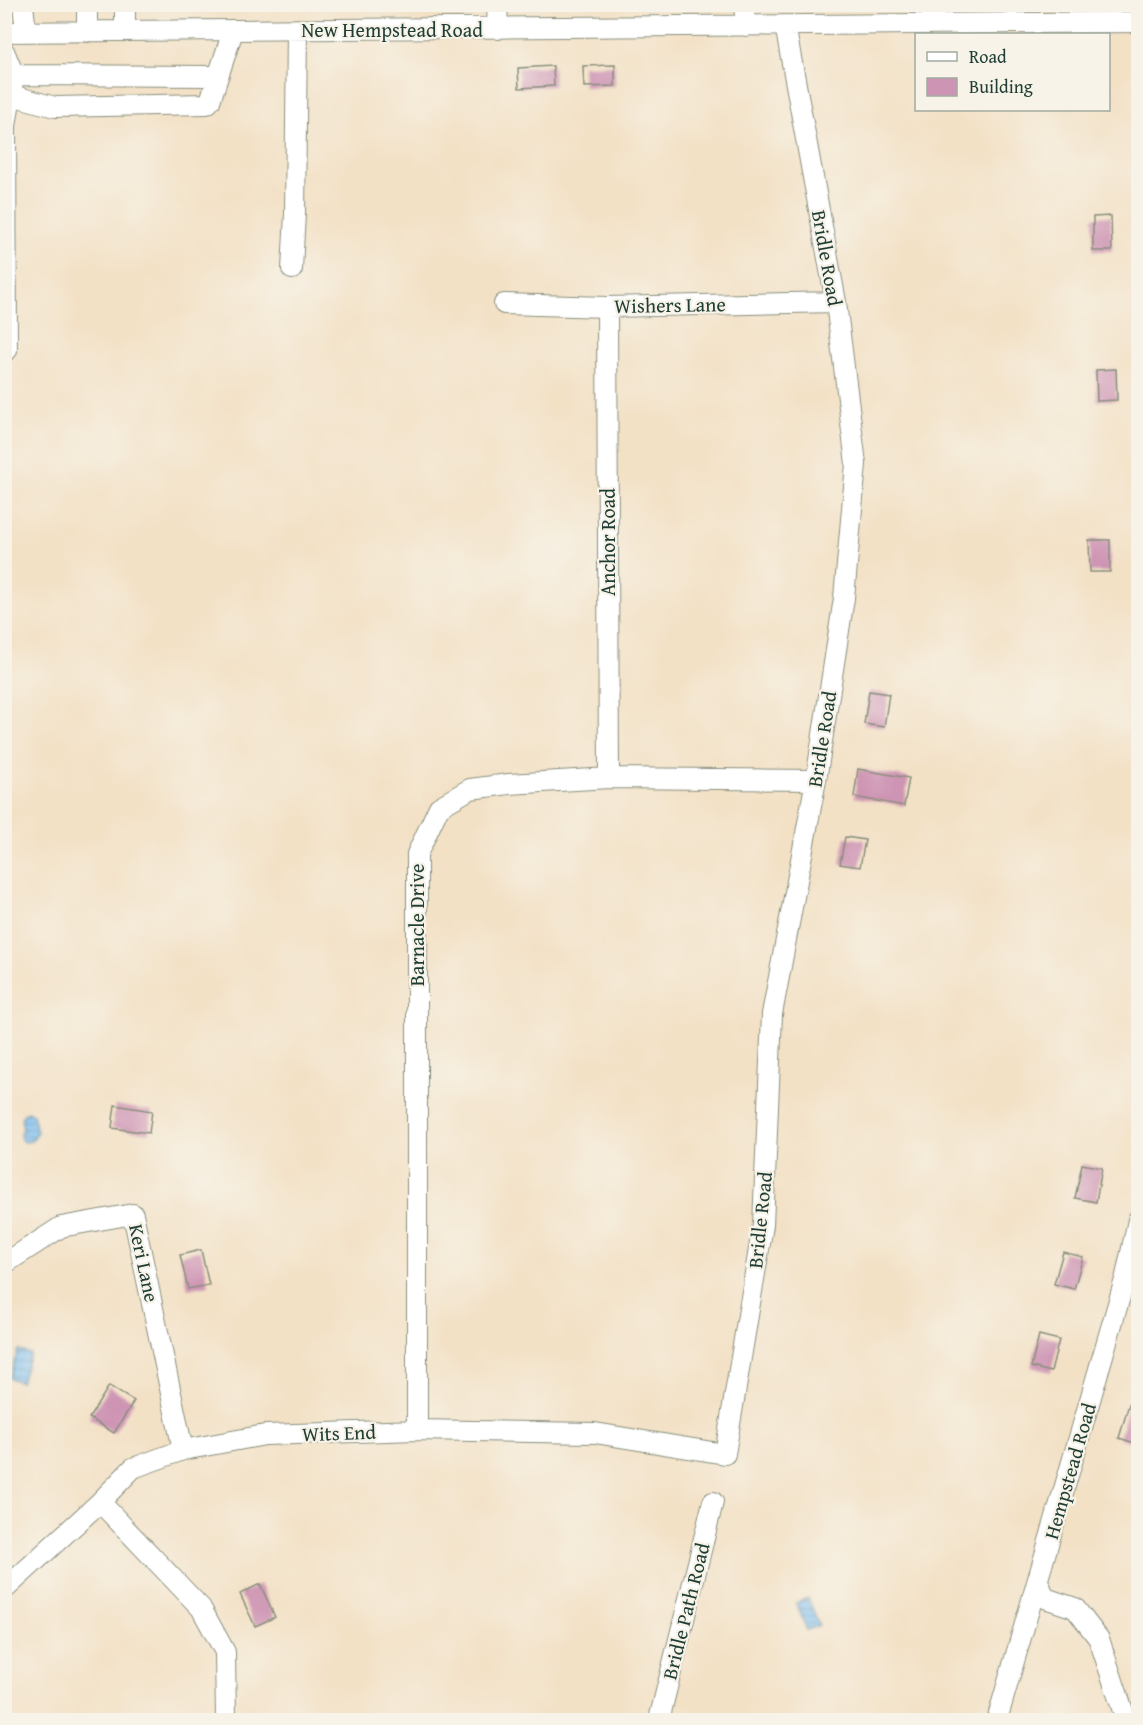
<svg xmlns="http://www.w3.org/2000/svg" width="1143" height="1725" viewBox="0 0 1143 1725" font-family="'Gentium Book Plus',serif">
  <defs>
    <pattern id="water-rules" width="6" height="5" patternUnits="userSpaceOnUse" patternTransform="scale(1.5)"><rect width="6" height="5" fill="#7bbff2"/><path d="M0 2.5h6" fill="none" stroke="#649cc5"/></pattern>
  </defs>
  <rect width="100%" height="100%" fill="#f7f3e8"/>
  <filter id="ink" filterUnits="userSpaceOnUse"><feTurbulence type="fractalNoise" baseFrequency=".0167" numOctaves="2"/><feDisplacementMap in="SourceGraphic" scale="12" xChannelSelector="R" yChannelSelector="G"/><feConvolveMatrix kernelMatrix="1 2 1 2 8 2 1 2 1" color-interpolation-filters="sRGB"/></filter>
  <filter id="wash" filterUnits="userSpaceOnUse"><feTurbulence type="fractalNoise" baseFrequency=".008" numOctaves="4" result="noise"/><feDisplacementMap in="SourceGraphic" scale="24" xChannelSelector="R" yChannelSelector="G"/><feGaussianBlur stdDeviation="1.35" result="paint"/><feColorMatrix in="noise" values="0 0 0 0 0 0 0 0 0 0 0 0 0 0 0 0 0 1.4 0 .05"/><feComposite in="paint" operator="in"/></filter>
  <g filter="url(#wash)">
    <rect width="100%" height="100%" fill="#f3e1c6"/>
    <path fill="url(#water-rules)" stroke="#4d7e93" stroke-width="1.5" d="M29,1112L33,1115L37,1133L31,1141L25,1142L21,1140L20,1134L23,1129L21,1118L24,1114Z
      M18,1350L30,1354L21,1382L9,1378Z
      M808,1598L819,1625L807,1630L796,1603Z"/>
    <g id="blocks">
      <path fill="#ce94b4" d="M615,65V86L584,87L583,66Z
        M553,66L554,86L519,88L518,68Z
        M1111,216L1112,251H1093V217Z
        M1116,369L1117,400L1097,401L1096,370Z
        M1089,540H1110V572H1090Z
        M869,691L889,694L884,727L864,724Z
        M858,769L909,778L904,806L854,797Z
        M845,837L865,840L860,867L840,864Z
        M115,1105L152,1111L149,1133L112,1128Z
        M1082,1164L1102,1168L1096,1202L1075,1198Z
        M201,1250L209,1285L188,1289L180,1255Z
        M1063,1252L1083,1257L1074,1289L1054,1284Z
        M1039,1335L1059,1340L1051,1372L1031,1367Z
        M109,1386L134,1401L114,1433L89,1418Z
        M1129,1404L1138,1407V1444L1119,1438Z
        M260,1584L275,1617L255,1626L240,1594Z"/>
    </g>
  </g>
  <g filter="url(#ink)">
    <use href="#blocks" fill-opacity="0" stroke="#898f7d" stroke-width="1.5"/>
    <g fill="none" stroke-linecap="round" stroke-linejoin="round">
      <g stroke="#898f7d" stroke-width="22">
        <path id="minor" d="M23,4L26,32
          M497,4L498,29
          M744,4L746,26
          M125,31V4
          M4,32L1138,22
          M87,32V4
          M4,51L14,75L6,126L7,350
          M14,75L217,76
          M11,95L55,107L207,104L210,101L233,31
          M292,269L295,214L297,30
          M504,304L607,307L836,302
          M607,307L609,778
          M4,1264L61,1227L133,1214L183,1450
          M417,1430V854L439,807L470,789L509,784L609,778L816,780
          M100,1502L201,1608L225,1652L226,1720
          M1038,1581L1045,1598L1075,1608L1099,1639L1126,1720
          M4,1590L100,1502L133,1468L183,1450L265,1435L417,1430L595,1433L725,1454L763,1225L772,1014L816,780L844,598L856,464L836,302L785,25
          M659,1720L713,1502
          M997,1720L1126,1276L1138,1220"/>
      </g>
      <use href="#minor" stroke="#fff" stroke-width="20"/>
    </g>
  </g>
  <g text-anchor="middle" stroke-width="4.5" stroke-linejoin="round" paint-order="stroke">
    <g font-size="20" fill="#1f3d34" stroke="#f7f3e8">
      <text x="392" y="37">New Hempstead Road</text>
      <text transform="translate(827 258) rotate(80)" y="7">Bridle Road</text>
      <text transform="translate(670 305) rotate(-1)" y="7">Wishers Lane</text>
      <text transform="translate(608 542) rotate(-90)" y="7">Anchor Road</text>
      <text transform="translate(822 739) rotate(-81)" y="7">Bridle Road</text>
      <text transform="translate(417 925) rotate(-90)" y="7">Barnacle Drive</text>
      <text transform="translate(760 1220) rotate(-84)" y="7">Bridle Road</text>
      <text transform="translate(144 1263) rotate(78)" y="7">Keri Lane</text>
      <text transform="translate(339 1433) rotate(-2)" y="7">Wits End</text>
      <text transform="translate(1070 1471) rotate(-74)" y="7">Hempstead Road</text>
      <text transform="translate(686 1611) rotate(-76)" y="7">Bridle Path Road</text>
    </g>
  </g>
  <rect width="1143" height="1725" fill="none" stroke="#f7f3e8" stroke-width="24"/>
  <rect x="915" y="33" width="195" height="78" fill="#f7f3e8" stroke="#a1aaa0" stroke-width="1.5"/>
  <rect x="927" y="52" width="30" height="9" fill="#ffffff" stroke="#a1aaa0" stroke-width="1.5"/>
  <text x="969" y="63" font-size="18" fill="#1f3d34">Road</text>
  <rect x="927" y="78" width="30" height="18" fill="#ce94b4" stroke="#a1aaa0" stroke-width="1.5"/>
  <text x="969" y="93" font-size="18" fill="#1f3d34">Building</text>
</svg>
